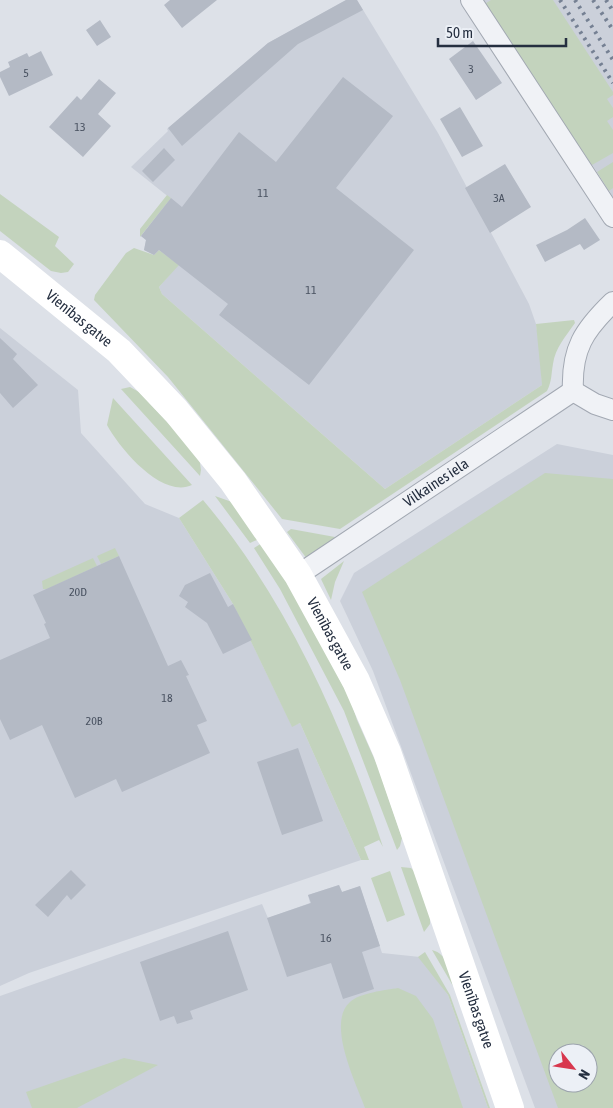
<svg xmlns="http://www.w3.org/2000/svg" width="613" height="1108" viewBox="0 0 613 1108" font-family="'Asap Condensed',sans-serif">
  <rect width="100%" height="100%" fill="#dde1e8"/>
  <path fill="#cbd0da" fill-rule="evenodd" d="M346,0H357L438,133L529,304L536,324L541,358L542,385L385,489L162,294L159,287L178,265L159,250L154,255L144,250L146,240L141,236L170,198L131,167L168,131L167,129L268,43Z
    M480,0H613V197L595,169Z
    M0,328L78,390L81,433L145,504L179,518L233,604L292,726L300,723L361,860L29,973L0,986Z
    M557,444L613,455V1108H535L373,671L340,601L354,573ZM558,1053H588V1083H558Z
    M339,885L342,892L360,886L382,953L420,957L448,995L488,1108H0V996L262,904L268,918L310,903L308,895Z"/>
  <path fill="#c3d3bd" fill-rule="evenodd" d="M491,0H553L613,92V95L607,99L613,108V117L607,121L613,130V153L592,165L483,5Z
    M613,162V188L609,191L597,172Z
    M0,194L59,237L55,246L74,264L68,272L61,273L51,271L0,231Z
    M167,195L171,198L140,237V229Z
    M134,248L154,255L159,250L179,265L159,287L162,294L385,489L542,385L536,324L574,320L575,323C566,336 555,348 553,364C551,375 552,381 547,391L340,529L282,519L168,377L94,300L95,295L126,253Z
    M130,387L139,392L199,456L201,470L200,476L121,389Z
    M113,398L192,485C162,499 120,449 107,425Z
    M545,473L613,479V1108H558L400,680L362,592ZM558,1053H588V1083H558Z
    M215,496L232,502L259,539L250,543Z
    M203,500C286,598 343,725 383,847L379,840L364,847L369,860H361L300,723L292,727L233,604L179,518Z
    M291,529L335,537L317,557L307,559L287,532Z
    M262,543L300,604L351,701L357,720L378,767L402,838L400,846L397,850L344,711L280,589L254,548Z
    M115,548L119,556L101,564L97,556Z
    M93,558L97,566L47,589H43L42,581Z
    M344,561L335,582L331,600L321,579Z
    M401,867L411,868L414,871L430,917V924L424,932Z
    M390,871L405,915L387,922L371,878Z
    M432,950C448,954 449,971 453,986Z
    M425,952L450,995L490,1108H488L448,995L418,957Z
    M398,988L416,996L433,1019L463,1108H365C356,1083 326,1023 350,1002C359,993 386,990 398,988Z
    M124,1058L158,1065L77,1108H32L26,1092Z"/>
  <path fill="#b4bac5" d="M170,0H217L182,28L164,5Z
    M346,0H357L363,10L298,44L182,146L168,128L268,43Z
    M100,20L111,37L97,46L86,30Z
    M473,41L502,83L476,100L449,59Z
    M41,51L53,75L9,96L0,77V72L10,67L8,62L27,53L29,57Z
    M343,77L393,116L336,188L414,250L309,385L219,315L228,304L159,250L154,255L144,250L146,240L141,236L171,198L182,207L239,132L276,162Z
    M99,79L116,93L98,114L111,126L83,157L49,127L77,96L81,100Z
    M460,107L483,146L462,157L440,119Z
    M164,148L175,160L153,182L142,171Z
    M505,164L531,207L490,233L465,188Z
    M585,218L600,240L584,250L580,244L545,262L536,245L567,230Z
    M0,338L17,354L13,359L38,385L13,408L0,393Z
    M119,556L168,666L181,660L189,675L186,676L207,721L197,725L210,753L122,792L116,779L75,798L42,725L10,740L0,719V660L50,638L44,624L46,623L33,595Z
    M210,573L228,607L233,604L252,640L223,654L207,623L185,607L188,602L179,596L185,585Z
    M298,748L323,821L282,835L257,762Z
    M71,870L86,885L71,900L67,895L48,917L35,905Z
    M339,885L342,892L360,886L380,946L362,952L374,989L343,999L331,963L287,977L267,918L311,903L308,895Z
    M228,931L248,990L190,1011L193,1019L177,1024L174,1016L160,1021L140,962Z"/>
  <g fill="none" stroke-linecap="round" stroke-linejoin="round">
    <g stroke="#a2a8b2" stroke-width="22">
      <g id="street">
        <path d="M471,0L613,217"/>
        <path d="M573,391C571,349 584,330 613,302"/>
        <path d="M573,391L595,404L613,410"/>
        <path id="s1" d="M298,575L573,391"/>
      </g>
    </g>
    <use href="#street" stroke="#f0f2f6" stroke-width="20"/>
    <path stroke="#fff" stroke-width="28" id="s2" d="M0,254L119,351L176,411L233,481L298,575L356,681L387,752L510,1108"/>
    <path stroke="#758093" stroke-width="4" stroke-dasharray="2.5 5" stroke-linecap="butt" d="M560,0L613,83
      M575,0L613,60
      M593,0L613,30
      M606,0L613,11"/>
  </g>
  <g text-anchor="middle" stroke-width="4" stroke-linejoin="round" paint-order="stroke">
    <g font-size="12" fill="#495261">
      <text x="471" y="73">3</text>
      <text x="26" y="77">5</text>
      <text x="80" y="131">13</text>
      <text x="263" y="197">11</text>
      <text x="499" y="202">3A</text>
      <text x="311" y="294">11</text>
      <text x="78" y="596">20D</text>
      <text x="167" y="702">18</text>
      <text x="94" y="725">20B</text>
      <text x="326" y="942">16</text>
    </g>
    <g font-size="15" fill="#252f40" stroke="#ecf0f6">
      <text dy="5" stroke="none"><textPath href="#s2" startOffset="102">Vienības gatve</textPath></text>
      <text dy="5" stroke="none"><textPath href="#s1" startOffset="166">Vilkaines iela</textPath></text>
      <text dy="5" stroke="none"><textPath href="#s2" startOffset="508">Vienības gatve</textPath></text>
      <text dy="5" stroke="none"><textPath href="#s2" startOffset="912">Vienības gatve</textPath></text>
    </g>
  </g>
  <g transform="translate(573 1068) rotate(120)"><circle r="24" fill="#ecf0f6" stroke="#9ca3ad"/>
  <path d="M0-4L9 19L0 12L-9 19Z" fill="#d8374e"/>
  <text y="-8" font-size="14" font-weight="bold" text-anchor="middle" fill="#252f40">N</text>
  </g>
  <path d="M438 38v8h128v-8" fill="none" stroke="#252f40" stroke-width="2.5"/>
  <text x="446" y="38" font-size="15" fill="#252f40" stroke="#ecf0f6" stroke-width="4" paint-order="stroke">50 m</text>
</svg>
